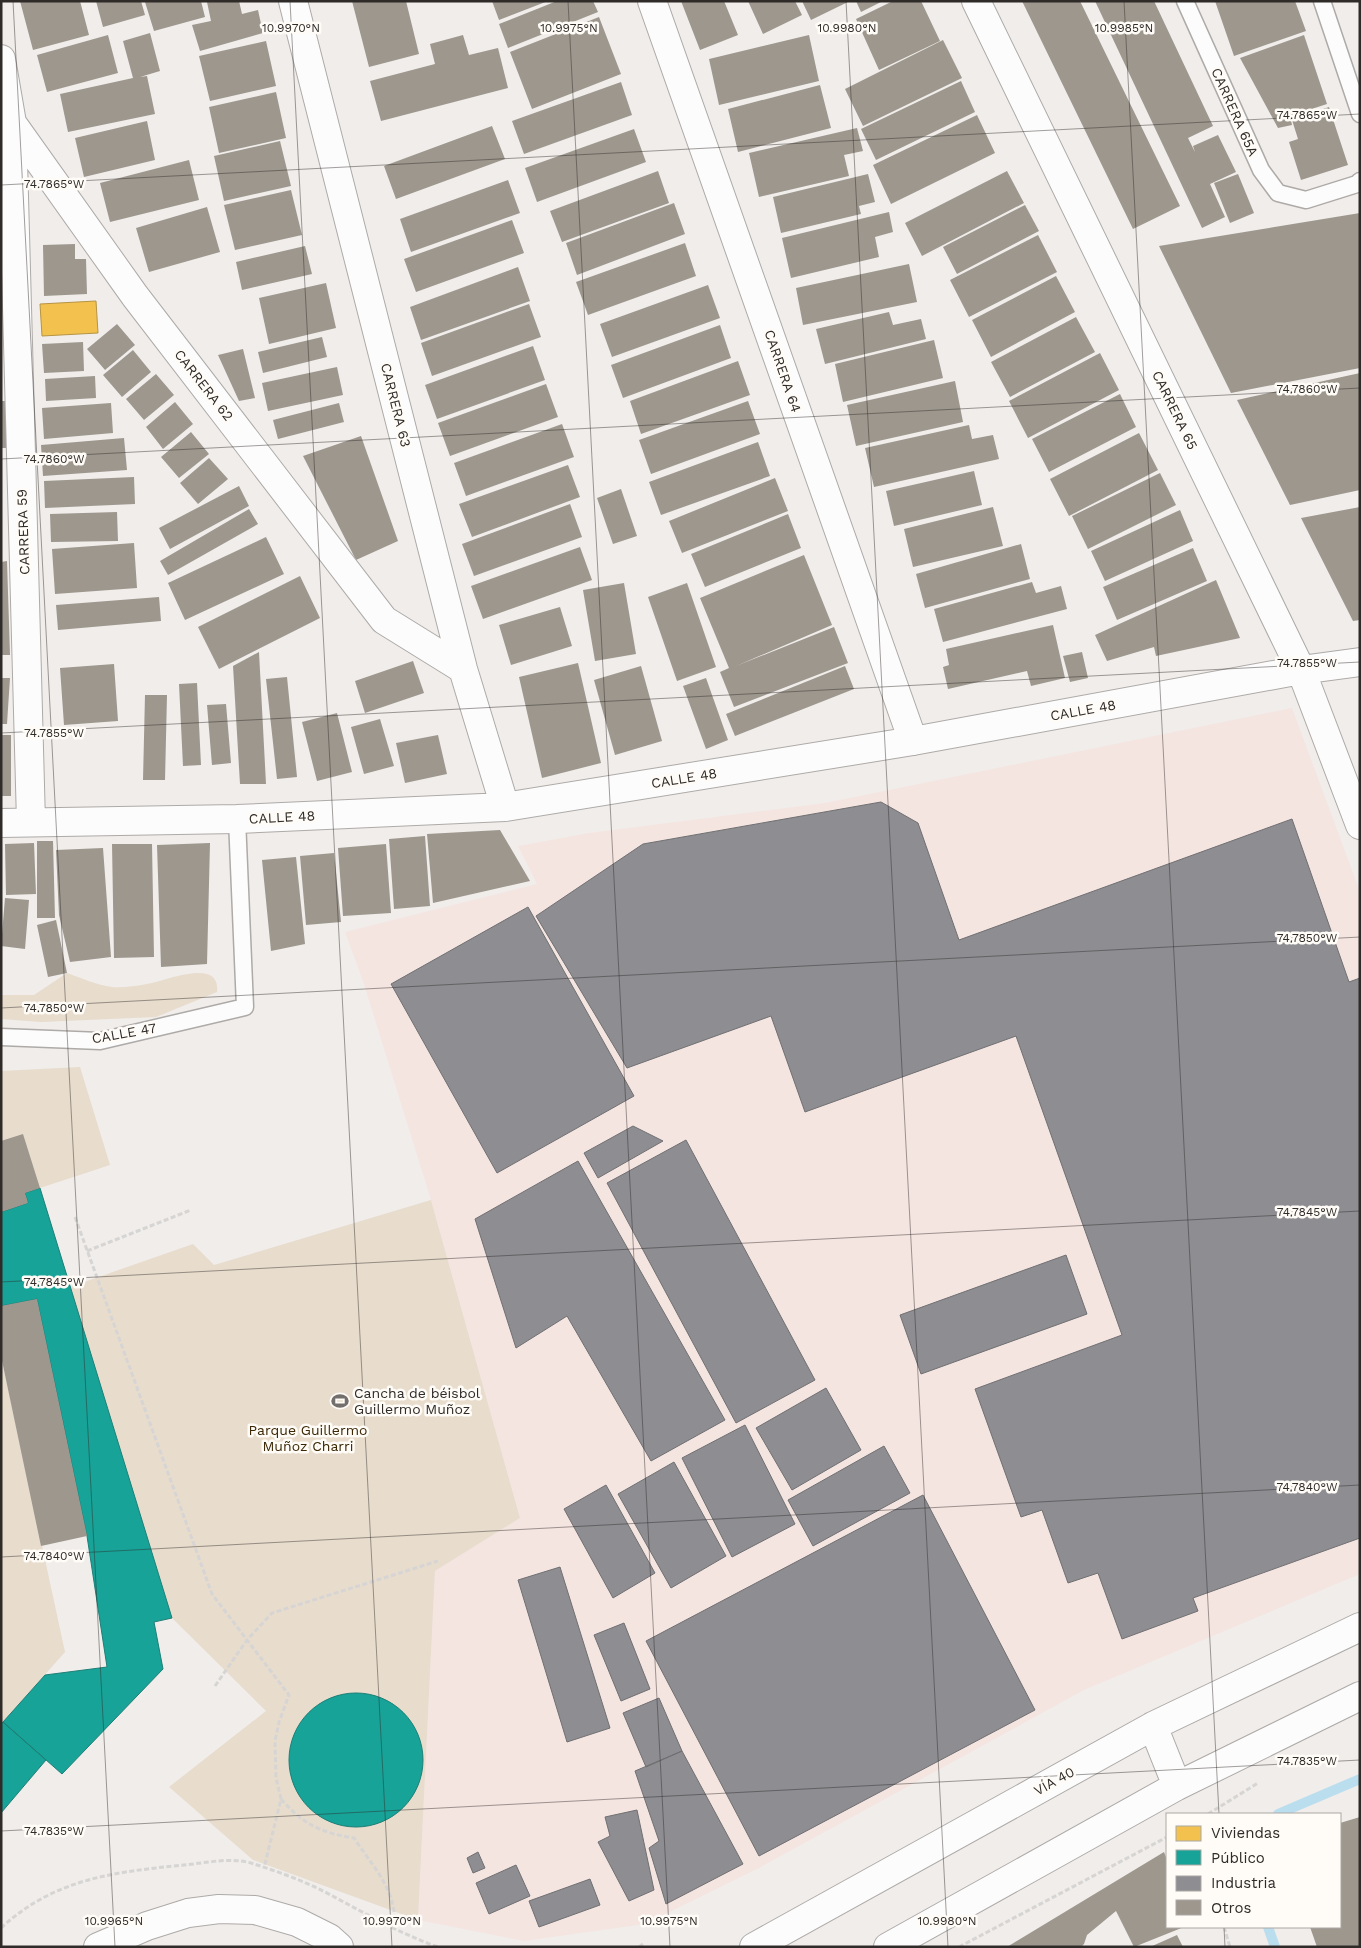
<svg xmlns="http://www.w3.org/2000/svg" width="1361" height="1948" viewBox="0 0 1361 1948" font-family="'Work Sans',sans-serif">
  <rect width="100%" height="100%" fill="#f0edea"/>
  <path fill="#f5e5e1" d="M1292,708L1360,892V1574L1084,1690L759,1868L645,1924L524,1941L418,1920L435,1571L520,1518L431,1200L363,981L345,932L537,884L518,846L589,833L825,803Z"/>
  <path fill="#e8dccd" d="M67,973C81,978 97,985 112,987C122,988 136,986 147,984C163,982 221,956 217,992L156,1017L41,1022L1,1019V995H34Z
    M80,1067L110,1165L40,1188L1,1141V1071Z
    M431,1200L520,1518L435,1571L418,1920L253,1860L169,1787L266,1711L172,1618L70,1287L193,1244L214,1265Z
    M1,1356L65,1652L1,1724Z"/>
  <path fill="#f2c14e" stroke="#b79443" d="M96,301L98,333L42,336L40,304Z"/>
  <path fill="#17a398" stroke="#1e7f77" d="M40,1188L172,1618L154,1622L163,1669L62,1774L3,1722L45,1675L107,1667L87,1536L37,1299L1,1306V1212L28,1203L25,1193Z
    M289 1760a67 67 0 1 1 134 0a67 67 0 1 1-134 0Z
    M3,1722L46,1760L1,1813V1724Z"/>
  <path fill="#8d8d92" stroke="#707072" d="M881,802L918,823L959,940L1292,819L1349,982L1360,978V1538L1193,1598L1198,1611L1122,1639L1098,1573L1068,1583L1042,1510L1021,1517L975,1389L1122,1335L1016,1036L805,1112L771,1016L627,1068L536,916L643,844Z
    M528,907L634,1096L497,1173L391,984Z
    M633,1126L663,1141L598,1178L584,1153Z
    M686,1140L815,1380L736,1423L607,1183Z
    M578,1161L725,1420L651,1461L567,1316L516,1348L475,1219Z
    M1066,1255L1087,1314L921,1374L900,1315Z
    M826,1388L861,1450L792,1490L756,1428Z
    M745,1425L795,1524L732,1557L682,1458Z
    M884,1446L910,1493L813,1546L788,1500Z
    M674,1462L726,1556L671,1588L618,1494Z
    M606,1485L655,1573L613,1598L564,1509Z
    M923,1495L1035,1710L759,1856L646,1641Z
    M560,1567L610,1728L567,1742L518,1580Z
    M624,1623L650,1689L621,1701L594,1635Z
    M659,1698L682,1751L646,1767L623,1713Z
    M682,1751L743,1864L666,1904L649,1848L659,1841L635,1771Z
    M637,1810L654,1890L629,1901L598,1842L610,1836L605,1817Z
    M478,1852L485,1868L473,1873L467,1858Z
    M516,1865L530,1896L489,1914L476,1883Z
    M590,1879L600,1905L539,1927L529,1901Z"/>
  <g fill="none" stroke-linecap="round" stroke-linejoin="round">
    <path stroke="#bbdeee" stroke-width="10" d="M1278,1814L1360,1779
      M1268,1927L1275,1947"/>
  </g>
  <path fill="#9d978e" d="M20,1H80L89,35L33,50Z
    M96,1H141L145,15L103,27Z
    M201,1L205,17L154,31L145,2Z
    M239,1L242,14L258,10L263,33L200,51L192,25L211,21L207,2Z
    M352,1H406L419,54L369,67Z
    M492,1H548L499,20Z
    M557,1H593L598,12L508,48L499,24Z
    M681,1H724L738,35L700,50Z
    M748,1H795L802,15L763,34Z
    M802,1H850L811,20Z
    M856,1H883L861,12Z
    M893,1H921L940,41L879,70L856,19Z
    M1022,1H1080L1180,206L1133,229Z
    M1095,1H1154L1213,126L1188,138L1195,152L1193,146L1218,135L1236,172L1210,184L1225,217L1202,228Z
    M1215,1H1295L1306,31L1234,56Z
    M599,17L621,74L532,109L510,52Z
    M150,33L160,71L140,77L147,76L155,114L68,132L60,94L133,78L123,41Z
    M108,35L118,73L47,92L37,55Z
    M463,35L469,55L498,48L508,88L381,121L370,81L435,64L430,44Z
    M809,35L819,81L719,105L709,59Z
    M1304,35L1327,104L1290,116L1292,125L1278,128L1240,58Z
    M943,40L962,78L863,126L845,89Z
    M266,41L276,86L210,101L199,56Z
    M961,81L975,112L876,160L861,129Z
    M621,82L632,115L524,154L512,121Z
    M820,85L831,128L738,152L728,109Z
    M276,92L286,138L219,153L209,107Z
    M1329,107L1348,165L1301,180L1289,142L1298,139L1292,120Z
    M977,115L995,153L891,204L873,165Z
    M147,121L155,160L84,177L75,138Z
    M492,126L505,159L396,199L384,166Z
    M857,128L863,151L844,155L849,176L759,197L749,153Z
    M634,129L646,162L537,202L525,168Z
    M280,141L291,186L224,201L214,156Z
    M189,160L199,200L110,222L100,183Z
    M658,171L669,203L562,242L550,211Z
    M1007,171L1024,203L922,256L905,223Z
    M868,174L875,202L859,206L861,214L781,233L773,197Z
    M1238,174L1254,213L1230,223L1214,183Z
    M508,180L520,213L411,252L400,219Z
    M291,190L302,235L235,250L224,205Z
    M674,203L685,234L577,275L566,243Z
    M1025,205L1039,231L957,274L943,247Z
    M207,207L220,252L149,272L136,228Z
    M889,212L893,232L875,237L879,257L791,278L782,238Z
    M1360,213V368L1231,393L1159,246Z
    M512,220L524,253L416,292L404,259Z
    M1038,235L1057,272L969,317L950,280Z
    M685,243L696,276L588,315L576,282Z
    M75,244V259H86L87,294L44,296L43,245Z
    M305,246L312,274L242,290L236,262Z
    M909,264L917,302L803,325L796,288Z
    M518,267L530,301L421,340L410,307Z
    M1056,276L1075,312L991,357L972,320Z
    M326,283L336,328L269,344L259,298Z
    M708,285L720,318L612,357L600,324Z
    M529,304L541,337L432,376L421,343Z
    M889,312L893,325L921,319L926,339L825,364L816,329Z
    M1076,317L1095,352L1010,397L991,362Z
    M117,324L135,345L105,370L87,349Z
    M720,325L731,358L623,398L611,365Z
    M322,337L327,357L263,373L258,352Z
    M934,340L943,378L843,402L835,364Z
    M83,342L84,371L44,373L42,344Z
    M533,346L545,380L437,419L425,385Z
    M243,349L255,398L239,401L218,355Z
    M133,350L151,372L122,397L103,375Z
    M1100,353L1119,390L1028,438L1009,401Z
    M738,361L750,395L641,434L630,401Z
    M337,367L343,395L268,411L262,383Z
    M1360,373V490L1290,505L1237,400Z
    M156,374L174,395L144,420L126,399Z
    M95,376L96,398L46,401L45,379Z
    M955,381L963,422L856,446L847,405Z
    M546,384L558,417L450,456L438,423Z
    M1120,394L1136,427L1049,472L1032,439Z
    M1,401H7L8,448H1Z
    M748,401L760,434L651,474L639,440Z
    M175,402L193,424L163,449L146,427Z
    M111,403L113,433L44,439L42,408Z
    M339,403L344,422L278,439L273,420Z
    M562,424L574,457L466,496L454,463Z
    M969,425L972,439L993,435L999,459L874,487L865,448Z
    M191,432L209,454L179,478L161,457Z
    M1139,433L1158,470L1069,516L1050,479Z
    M361,436L398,541L356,560L303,456Z
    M124,438L127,470L43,476L41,445Z
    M758,442L770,476L661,515L649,482Z
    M209,458L228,479L198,504L180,483Z
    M568,465L580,497L472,537L459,504Z
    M974,471L982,505L894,526L886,491Z
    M1160,473L1176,505L1088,549L1072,516Z
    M134,477L135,504L45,508L44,481Z
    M775,478L788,511L682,553L669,521Z
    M239,486L249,506L170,549L159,528Z
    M621,489L637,536L613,544L597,498Z
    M570,504L582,537L474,576L462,544Z
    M993,507L1003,546L913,567L904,529Z
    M1360,507V620L1353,621L1301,518Z
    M249,509L258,524L168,575L160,561Z
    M1180,510L1193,541L1105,581L1091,551Z
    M117,512L118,541L51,542L50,514Z
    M788,514L801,548L705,587L691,554Z
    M266,537L284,574L185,620L168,583Z
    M134,543L137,588L55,594L52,549Z
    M1021,544L1030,579L925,608L916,574Z
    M580,547L592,580L483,619L471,586Z
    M1193,548L1207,581L1117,620L1103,587Z
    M804,555L832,625L736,666L834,627L848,663L734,707L720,672L729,668L700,598Z
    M7,561L10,655H1V562Z
    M300,576L320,618L219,669L198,627Z
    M1216,580L1240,638L1156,656L1154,647L1107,661L1095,635Z
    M1032,582L1036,593L1061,586L1067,609L943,642L934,609Z
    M624,583L636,654L595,661L583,590Z
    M687,583L716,667L677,681L648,597Z
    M159,597L161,621L58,630L56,605Z
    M560,607L572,646L511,665L499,625Z
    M1053,625L1065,678L1031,686L1027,671L948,689L943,667L949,665L946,649Z
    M259,652L266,784H240L233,666Z
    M1082,652L1088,678L1070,682L1063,656Z
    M413,661L424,693L365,713L355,681Z
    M578,663L601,763L542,778L519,677Z
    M114,664L118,721L64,725L60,668Z
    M641,666L662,741L615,755L594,680Z
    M845,666L854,689L735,736L726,714Z
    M287,677L297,777L277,779L266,679Z
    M1,678H10L7,724H1Z
    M706,678L728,740L706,749L683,686Z
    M197,683L201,765L183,766L179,684Z
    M145,695H167L165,780H143Z
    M226,704L231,763L212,765L207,705Z
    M337,713L352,772L317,781L302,722Z
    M380,719L394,766L364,774L351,727Z
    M1,735H11V796H1Z
    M438,735L447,774L405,783L396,743Z
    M500,830L530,881L433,903L427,834Z
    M425,836L430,906L394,909L389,839Z
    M37,841H53L55,918H37Z
    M34,843L36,894L6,895L5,844Z
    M210,843L207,964L161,967L157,845Z
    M112,844H152L154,957L114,958Z
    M386,844L391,913L343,916L338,848Z
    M103,848L111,957L70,962L59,915L56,850Z
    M334,853L341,922L306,925L300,856Z
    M296,857L305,944L271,951L262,860Z
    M5,898L29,900L25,949L1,946Z
    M56,920L67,973L48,977L37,925Z
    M23,1134L40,1188L25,1193L28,1203L1,1212V1141Z
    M37,1299L87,1536L41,1546L1,1356V1306Z
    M1360,1817V1947H1317L1310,1927H1340V1823Z
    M1164,1852L1167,1860V1927H1184L1134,1947L1116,1911L1087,1935L1084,1944L1081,1947H1007Z
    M1177,1935L1183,1947H1150Z"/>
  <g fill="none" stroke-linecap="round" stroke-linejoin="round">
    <g stroke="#adaaa8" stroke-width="19">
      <path id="service" d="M1185,1L1261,170L1278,193L1306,200L1357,184L1360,181
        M1322,1L1360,114
        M1,1037L100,1041L245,1007L237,819"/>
    </g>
    <g stroke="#adaaa8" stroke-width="30">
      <path id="minor" d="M293,1L463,669L505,807
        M652,1L913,741
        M976,1L1301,670L1360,825
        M1,59L12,123L135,296L384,620L463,669
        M12,123L31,822
        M1,823L237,819L505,807L913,741L1301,670L1360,662"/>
    </g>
    <g stroke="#adaaa8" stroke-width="30">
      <path id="secondary" d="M98,1947L147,1926L188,1913L219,1909L255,1910L297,1922L329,1938L339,1947"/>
    </g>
    <g stroke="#adaaa8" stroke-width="30">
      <path id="trunk" d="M1153,1726L1177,1786
        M754,1947L1153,1726L1360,1627
        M888,1947L1177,1786L1360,1696"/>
    </g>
    <path stroke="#d6d5d4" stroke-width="3" stroke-dasharray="5 2.5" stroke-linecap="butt" d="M75,1217L212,1594L289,1695L279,1722L275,1741L276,1778L281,1799L264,1868
      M87,1251L191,1210
      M215,1686L247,1640L272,1613L438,1561
      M281,1799C303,1824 321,1833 354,1838C373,1867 399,1892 394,1930
      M1208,1814L1258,1783
      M1224,1927L1230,1947
      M1,1928C55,1878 115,1872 184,1865C206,1863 229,1857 251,1863C276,1871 302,1880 325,1892C363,1912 398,1933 438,1947
      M639,1947L643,1944
      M959,1947L1167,1837"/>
    <use href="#service" stroke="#fdfcfc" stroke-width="16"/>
    <use href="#minor" stroke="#fdfcfc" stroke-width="28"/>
    <use href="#secondary" stroke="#fdfcfc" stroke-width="28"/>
    <use href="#trunk" stroke="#fdfcfc" stroke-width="28"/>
  </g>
  <path fill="none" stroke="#2e2b29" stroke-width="1" stroke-opacity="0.45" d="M13,1L115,1947M290,1L392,1947M568,1L670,1947M846,1L948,1947M1124,1L1219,1814M1,185L1360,114M1,459L1360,388M1,733L1360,662M1,1008L1360,937M1,1282L1360,1211M1,1557L1360,1485M1,1831L1360,1760M1224,1927L1225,1947"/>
  <defs>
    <g id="stadium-bare" transform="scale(1.35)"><path d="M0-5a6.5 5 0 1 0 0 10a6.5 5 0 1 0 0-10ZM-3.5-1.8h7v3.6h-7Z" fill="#726f6d" stroke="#fffcf7" stroke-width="2.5" paint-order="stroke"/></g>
  </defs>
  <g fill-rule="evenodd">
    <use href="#stadium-bare" x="340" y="1401"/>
  </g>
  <g text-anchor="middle" stroke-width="5" stroke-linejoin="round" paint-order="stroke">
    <g font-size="14" fill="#2e2b29" stroke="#fffcf7">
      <text transform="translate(1235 112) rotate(66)" y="5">CARRERA 65A</text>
      <text transform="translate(783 371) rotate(71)" y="5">CARRERA 64</text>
      <text transform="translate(204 385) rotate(52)" y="5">CARRERA 62</text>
      <text transform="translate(396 405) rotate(76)" y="5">CARRERA 63</text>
      <text transform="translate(1175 410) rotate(64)" y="5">CARRERA 65</text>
      <text transform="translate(23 532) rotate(-92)" y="5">CARRERA 59</text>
      <text transform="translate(1083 710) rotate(-10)" y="5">CALLE 48</text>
      <text transform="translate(684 778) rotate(-9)" y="5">CALLE 48</text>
      <text transform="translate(282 817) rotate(-3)" y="5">CALLE 48</text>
      <text transform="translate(124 1033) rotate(-10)" y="5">CALLE 47</text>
      <text transform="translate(1054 1781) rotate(-29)" y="5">VÍA 40</text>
    </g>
    <g font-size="14" fill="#2e2b29" stroke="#fffcf7" text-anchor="start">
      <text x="354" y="1398">Cancha de béisbol<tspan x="354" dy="16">Guillermo Muñoz</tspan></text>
    </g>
    <g font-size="14" fill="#3b2705" stroke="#fffcf7">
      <text x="308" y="1435">Parque Guillermo<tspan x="308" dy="16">Muñoz Charri</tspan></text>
    </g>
  </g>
  <g font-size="12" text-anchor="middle" fill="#2e2b29" stroke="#fffcf7" stroke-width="5" stroke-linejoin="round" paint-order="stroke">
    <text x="291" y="32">10.9970°N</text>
    <text x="569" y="32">10.9975°N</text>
    <text x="847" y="32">10.9980°N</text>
    <text x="1124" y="32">10.9985°N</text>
    <text x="1307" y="119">74.7865°W</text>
    <text x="54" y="188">74.7865°W</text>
    <text x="1307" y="393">74.7860°W</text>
    <text x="54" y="463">74.7860°W</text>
    <text x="1307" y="667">74.7855°W</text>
    <text x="54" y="737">74.7855°W</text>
    <text x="1307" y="942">74.7850°W</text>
    <text x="54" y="1012">74.7850°W</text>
    <text x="1307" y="1216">74.7845°W</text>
    <text x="54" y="1286">74.7845°W</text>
    <text x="1307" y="1491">74.7840°W</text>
    <text x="54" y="1560">74.7840°W</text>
    <text x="1307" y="1765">74.7835°W</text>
    <text x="54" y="1835">74.7835°W</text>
    <text x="114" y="1925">10.9965°N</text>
    <text x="392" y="1925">10.9970°N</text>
    <text x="669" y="1925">10.9975°N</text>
    <text x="947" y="1925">10.9980°N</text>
  </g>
  <rect width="1361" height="1948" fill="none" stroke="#2e2b29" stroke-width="5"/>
  <rect x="1166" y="1813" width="175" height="115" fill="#fffcf7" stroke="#aba8a5"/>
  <rect x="1176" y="1826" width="25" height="15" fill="#f2c14e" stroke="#aba8a5"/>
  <text x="1211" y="1838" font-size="15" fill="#2e2b29">Viviendas</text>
  <rect x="1176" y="1850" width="25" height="15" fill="#17a398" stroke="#aba8a5"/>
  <text x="1211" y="1863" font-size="15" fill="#2e2b29">Público</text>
  <rect x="1176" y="1876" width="25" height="15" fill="#8d8d92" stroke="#aba8a5"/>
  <text x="1211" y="1888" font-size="15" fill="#2e2b29">Industria</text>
  <rect x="1176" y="1900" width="25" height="15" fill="#9d978e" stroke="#aba8a5"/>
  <text x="1211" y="1913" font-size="15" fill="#2e2b29">Otros</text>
</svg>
